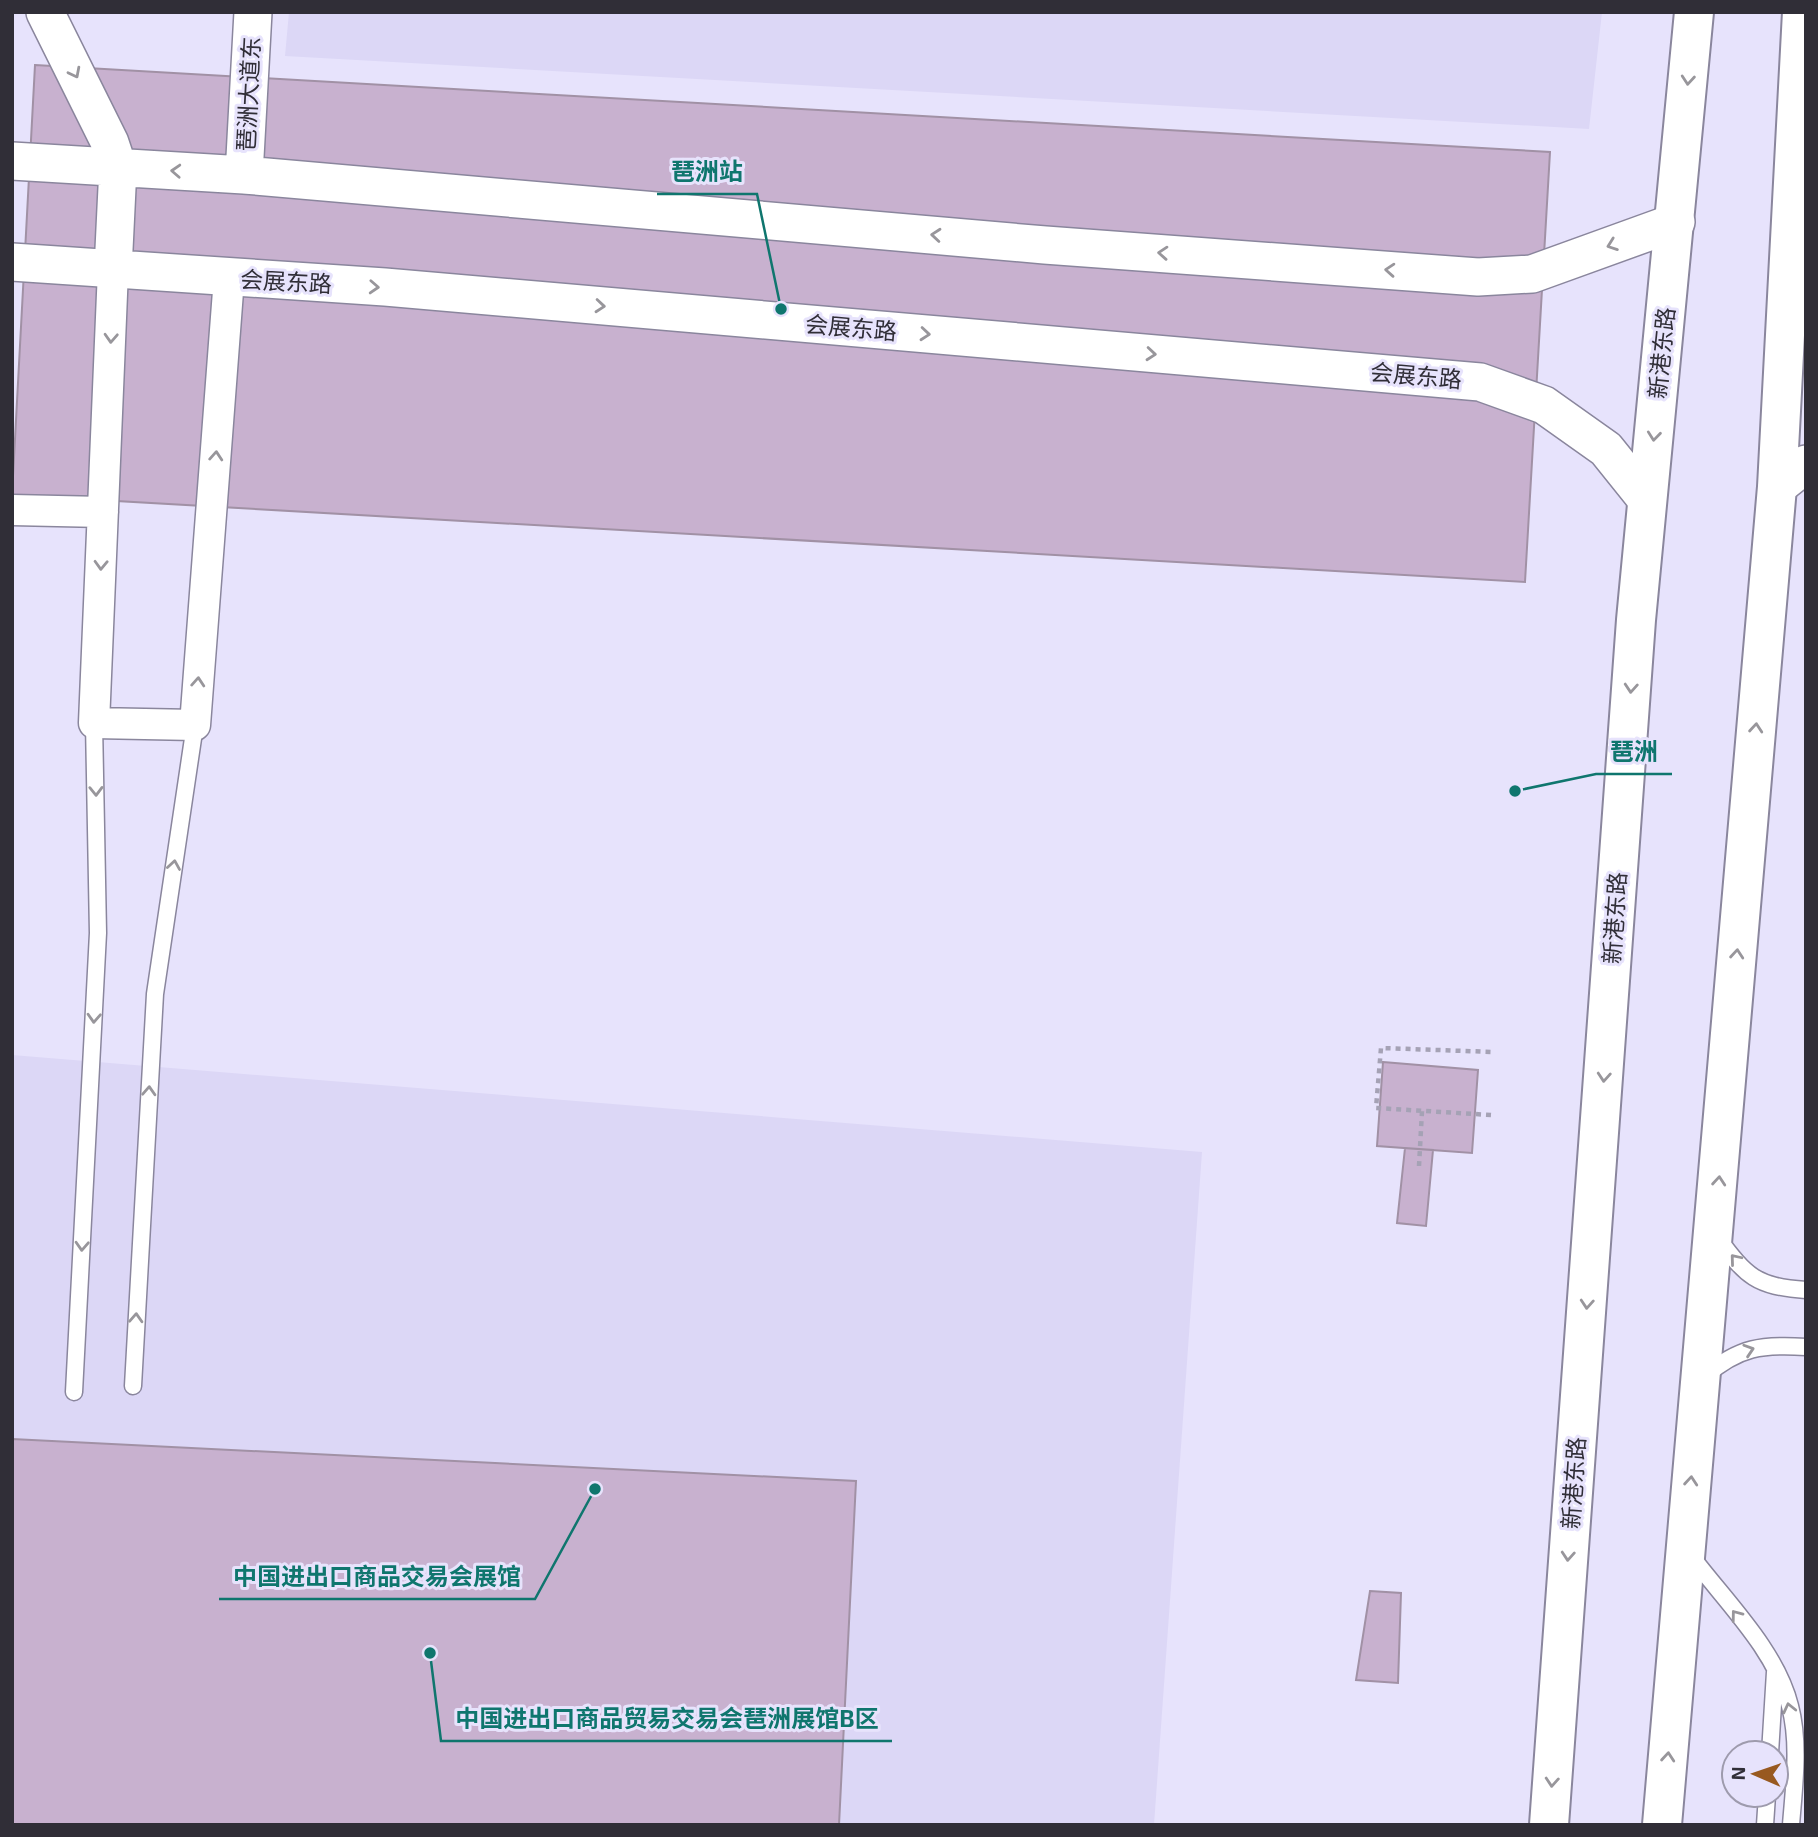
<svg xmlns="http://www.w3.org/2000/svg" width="1818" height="1837" viewBox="0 0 1818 1837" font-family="'Exo 2','Noto Sans SC',sans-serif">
  <rect width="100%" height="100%" fill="#e7e3fc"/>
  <path fill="#dcd7f6" d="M289,12H1602L1589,129L285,56Z
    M12,1055L1202,1152L1154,1825H12Z"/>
  <path fill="#c8b1cf" stroke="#a191a5" stroke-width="2" d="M35,65L1550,152L1525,582L12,495Z
    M1383,1062L1478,1070L1472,1153L1377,1146Z
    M1405,1148L1433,1150L1426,1226L1397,1223Z
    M12,1439L856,1481L839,1825H12Z
    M1370,1591L1401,1593L1398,1683L1356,1680Z"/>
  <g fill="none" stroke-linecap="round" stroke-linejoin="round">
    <g stroke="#8a869d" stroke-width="19">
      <path id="service" d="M1717,1237C1747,1277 1755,1286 1806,1290
        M1705,1376C1739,1347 1762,1344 1806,1347
        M133,1386L155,994L195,725
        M74,1392L98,933L94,723
        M1692,1557C1726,1602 1776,1650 1790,1706C1800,1744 1794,1786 1791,1825
        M1770,1753L1775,1672
        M1765,1825L1767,1795"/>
    </g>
    <g stroke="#8a869d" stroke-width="33">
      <path id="minor" d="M113,270L94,723L195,725L229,278
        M12,510L103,512"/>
    </g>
    <g stroke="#8a869d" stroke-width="40">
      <path id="tertiary" d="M45,12L110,143L118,167L113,270
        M12,161L244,175L1045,245L1478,277L1532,274L1676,222
        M244,175L253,12
        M12,262L385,287L1480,382L1544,405L1606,449L1647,500
        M1777,487L1806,464"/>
    </g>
    <g stroke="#8a869d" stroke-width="42">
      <path id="primary" d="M1549,1825L1636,620L1694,12
        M1662,1825L1777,487L1802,12"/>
    </g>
    <path stroke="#a5a2b5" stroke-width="4.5" stroke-dasharray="5 5" stroke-linecap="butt" d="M1491,1115L1376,1108L1381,1048L1494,1052
      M1419,1166L1422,1111"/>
    <use href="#service" stroke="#fff" stroke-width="16"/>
    <use href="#minor" stroke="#fff" stroke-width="30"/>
    <use href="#tertiary" stroke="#fff" stroke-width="37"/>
    <use href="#primary" stroke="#fff" stroke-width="38"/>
  </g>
  <defs><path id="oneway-chevron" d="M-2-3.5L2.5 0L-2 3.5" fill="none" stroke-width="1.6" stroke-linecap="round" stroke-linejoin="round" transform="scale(1.75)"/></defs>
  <g stroke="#98969b">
    <use href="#oneway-chevron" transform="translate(75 73) rotate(63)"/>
    <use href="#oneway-chevron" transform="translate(1688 80) rotate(95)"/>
    <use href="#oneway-chevron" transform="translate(176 171) rotate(-177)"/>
    <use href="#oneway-chevron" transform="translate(936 235) rotate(-175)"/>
    <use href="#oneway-chevron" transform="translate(1612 245) rotate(160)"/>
    <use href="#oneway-chevron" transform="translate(1163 253) rotate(-176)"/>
    <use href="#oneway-chevron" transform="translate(1390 270) rotate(-176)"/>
    <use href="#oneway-chevron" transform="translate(374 287) rotate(3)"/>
    <use href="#oneway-chevron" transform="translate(600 306) rotate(5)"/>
    <use href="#oneway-chevron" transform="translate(925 334) rotate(5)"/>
    <use href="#oneway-chevron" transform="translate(111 338) rotate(93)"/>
    <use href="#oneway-chevron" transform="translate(1151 354) rotate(5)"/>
    <use href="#oneway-chevron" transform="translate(1654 436) rotate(96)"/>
    <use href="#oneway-chevron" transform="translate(216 456) rotate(-86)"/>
    <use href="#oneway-chevron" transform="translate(101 565) rotate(92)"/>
    <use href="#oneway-chevron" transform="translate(198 682) rotate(-86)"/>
    <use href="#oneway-chevron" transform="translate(1631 688) rotate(94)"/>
    <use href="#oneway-chevron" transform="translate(1756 728) rotate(-85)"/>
    <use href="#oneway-chevron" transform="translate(96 791) rotate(89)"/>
    <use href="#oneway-chevron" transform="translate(174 865) rotate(-81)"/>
    <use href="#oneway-chevron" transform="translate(1737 954) rotate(-85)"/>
    <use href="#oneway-chevron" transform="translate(94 1018) rotate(93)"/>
    <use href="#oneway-chevron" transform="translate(1604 1077) rotate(94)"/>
    <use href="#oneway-chevron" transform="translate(149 1091) rotate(-87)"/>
    <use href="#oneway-chevron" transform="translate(1719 1181) rotate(-85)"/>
    <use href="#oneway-chevron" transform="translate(82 1246) rotate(93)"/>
    <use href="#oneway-chevron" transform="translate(1735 1259) rotate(-130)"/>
    <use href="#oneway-chevron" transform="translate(1587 1304) rotate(94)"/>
    <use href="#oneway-chevron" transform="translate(136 1318) rotate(-87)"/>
    <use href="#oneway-chevron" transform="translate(1749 1350) rotate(-18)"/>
    <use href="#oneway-chevron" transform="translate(1691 1481) rotate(-85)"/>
    <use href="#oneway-chevron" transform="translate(1568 1556) rotate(94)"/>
    <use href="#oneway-chevron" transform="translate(1736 1615) rotate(-127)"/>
    <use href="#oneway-chevron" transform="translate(1789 1708) rotate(-103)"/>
    <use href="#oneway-chevron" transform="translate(1668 1757) rotate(-85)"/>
    <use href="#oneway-chevron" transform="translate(1552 1782) rotate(94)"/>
  </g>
  <g text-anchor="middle" stroke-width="6" stroke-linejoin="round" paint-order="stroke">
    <g font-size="23" fill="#302e37" stroke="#e7e3fc">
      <text transform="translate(249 94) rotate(-87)" y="8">琶洲大道东</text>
      <text transform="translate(286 282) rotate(3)" y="8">会展东路</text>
      <text transform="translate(851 328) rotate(5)" y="8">会展东路</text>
      <text transform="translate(1662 353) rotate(-84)" y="8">新港东路</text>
      <text transform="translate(1416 376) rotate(5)" y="8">会展东路</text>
      <text transform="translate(1615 918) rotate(-86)" y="8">新港东路</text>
      <text transform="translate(1574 1483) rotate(-86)" y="8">新港东路</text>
    </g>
  </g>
  <path fill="none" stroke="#0f766e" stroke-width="2.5" d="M781 309L757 194H657M1515 791L1596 774H1672M595 1489L535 1599H219M430 1653L441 1741H892"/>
  <g fill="#0f766e" stroke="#e7e3fc" stroke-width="2.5">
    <circle cx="781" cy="309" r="7"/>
    <circle cx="1515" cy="791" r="7"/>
    <circle cx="595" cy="1489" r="7"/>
    <circle cx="430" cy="1653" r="7"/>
  </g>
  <g font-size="24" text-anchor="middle" font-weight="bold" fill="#0f766e" stroke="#e7e3fc" stroke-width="6" stroke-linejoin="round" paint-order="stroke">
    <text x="707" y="180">琶洲站</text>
    <text x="1634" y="760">琶洲</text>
    <text x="377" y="1585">中国进出口商品交易会展馆</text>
    <text x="667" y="1727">中国进出口商品贸易交易会琶洲展馆B区</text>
  </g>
  <rect width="1818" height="1837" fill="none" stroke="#302e37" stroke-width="28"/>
  <g transform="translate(1755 1774) rotate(272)"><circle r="33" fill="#e7e3fc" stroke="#9e9bad" stroke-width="2"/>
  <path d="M0-5L12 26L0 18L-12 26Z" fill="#985920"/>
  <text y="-10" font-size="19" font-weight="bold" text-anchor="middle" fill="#302e37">N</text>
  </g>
</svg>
